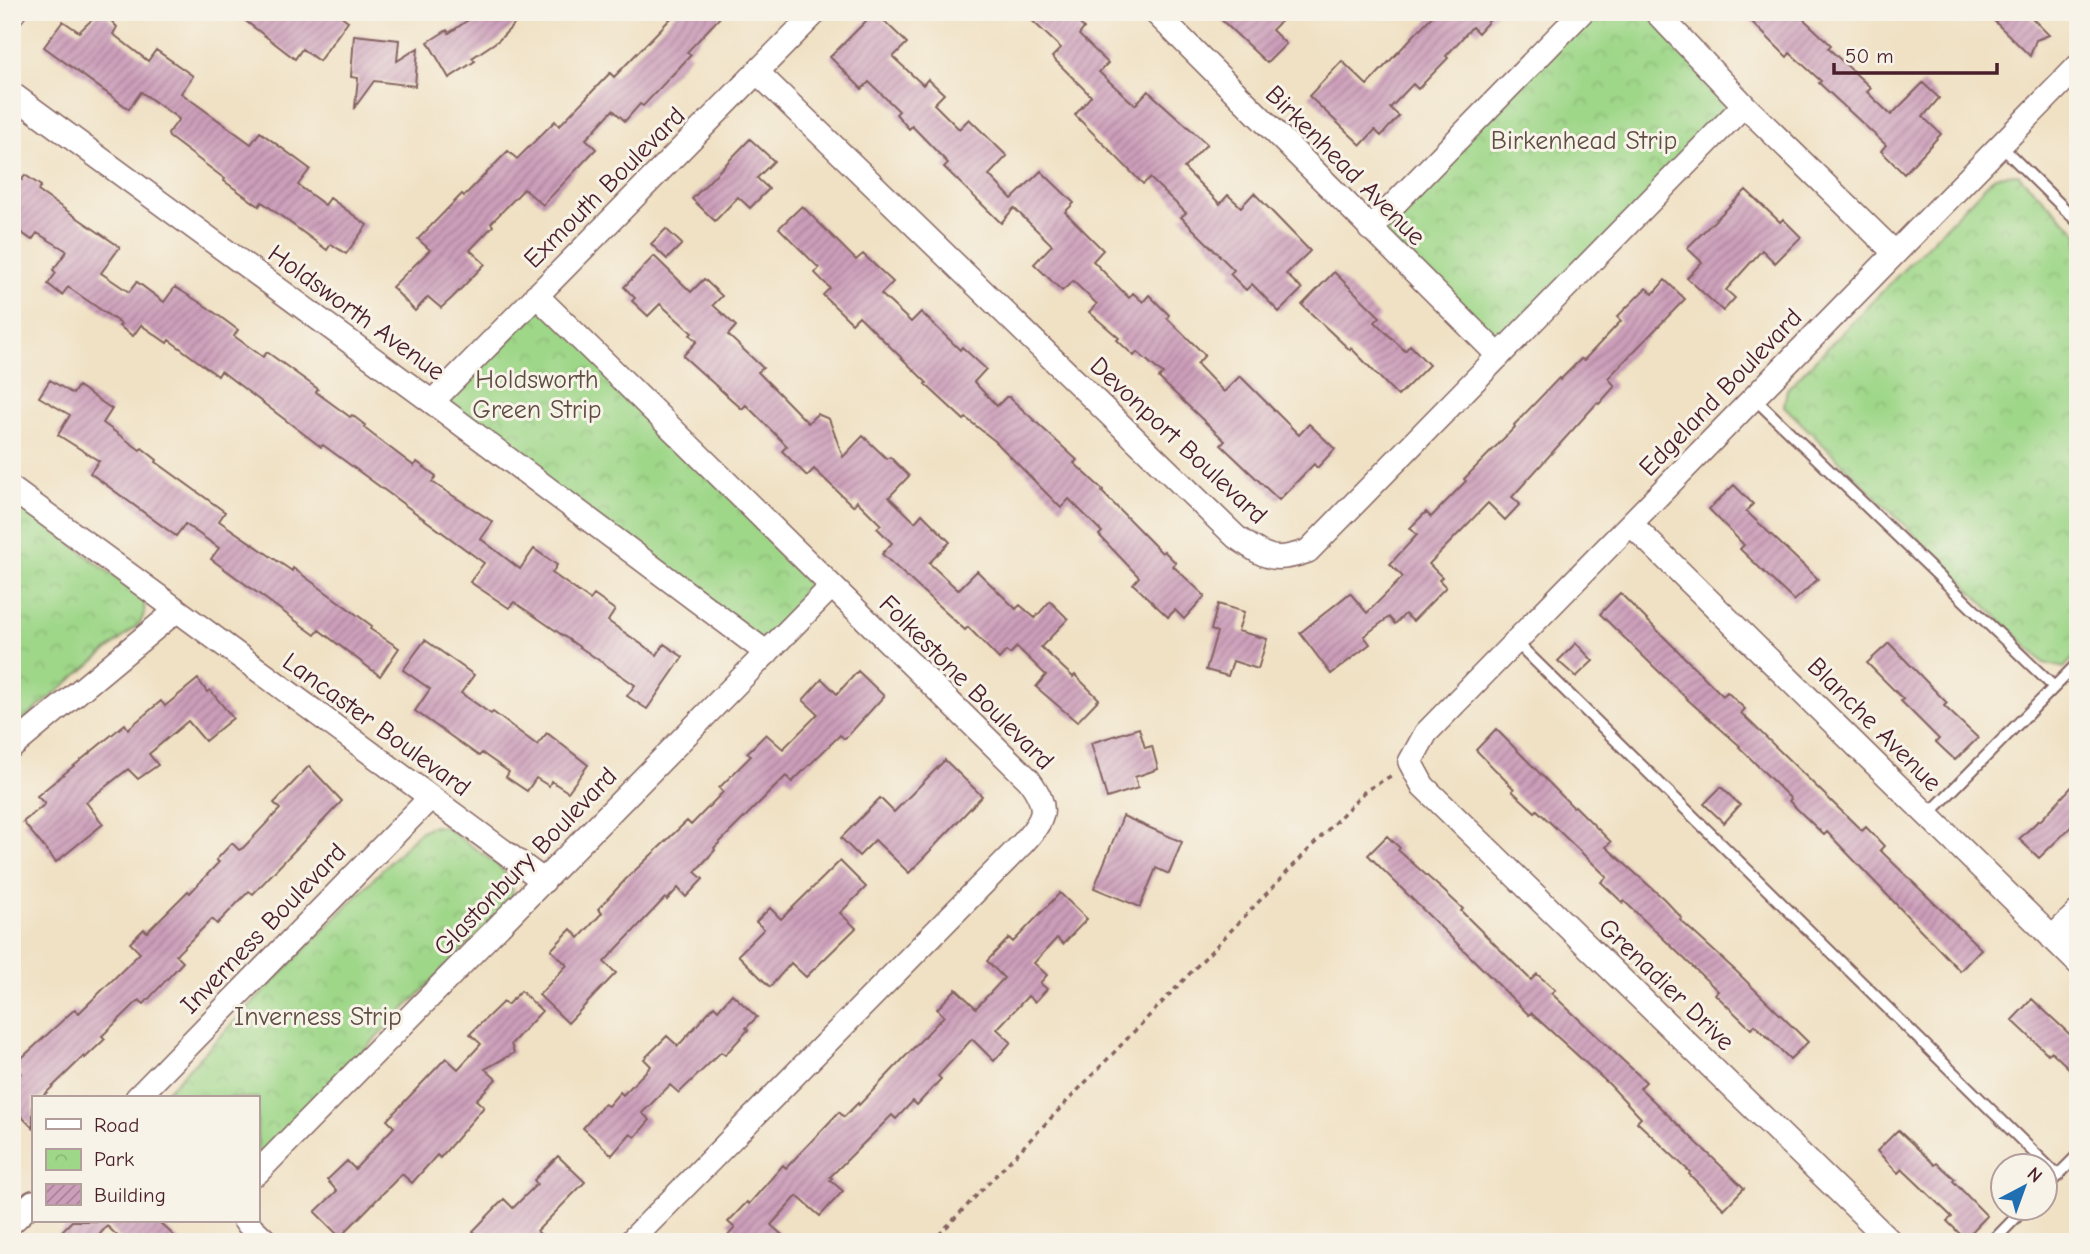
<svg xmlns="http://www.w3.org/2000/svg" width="2090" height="1254" viewBox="0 0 2090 1254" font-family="'Comic Neue',sans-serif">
  <defs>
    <pattern id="park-crowns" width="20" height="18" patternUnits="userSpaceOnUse" patternTransform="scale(1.75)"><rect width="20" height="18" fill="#9fd789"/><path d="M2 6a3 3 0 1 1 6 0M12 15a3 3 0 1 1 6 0" fill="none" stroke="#8ab876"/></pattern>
    <pattern id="building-hatch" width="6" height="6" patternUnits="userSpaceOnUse" patternTransform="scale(1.75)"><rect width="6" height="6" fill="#cc9eba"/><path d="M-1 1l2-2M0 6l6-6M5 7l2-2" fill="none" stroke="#a88097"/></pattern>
  </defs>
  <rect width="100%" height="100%" fill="#f7f3e8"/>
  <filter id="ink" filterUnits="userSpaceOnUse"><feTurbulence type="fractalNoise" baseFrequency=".0143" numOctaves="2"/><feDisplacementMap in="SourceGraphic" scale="14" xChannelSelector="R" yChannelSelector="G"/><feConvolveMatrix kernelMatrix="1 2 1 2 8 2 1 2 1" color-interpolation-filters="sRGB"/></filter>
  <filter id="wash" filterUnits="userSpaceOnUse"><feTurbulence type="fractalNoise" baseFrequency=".00686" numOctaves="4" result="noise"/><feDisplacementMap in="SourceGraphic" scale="28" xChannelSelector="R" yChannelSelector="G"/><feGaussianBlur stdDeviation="1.57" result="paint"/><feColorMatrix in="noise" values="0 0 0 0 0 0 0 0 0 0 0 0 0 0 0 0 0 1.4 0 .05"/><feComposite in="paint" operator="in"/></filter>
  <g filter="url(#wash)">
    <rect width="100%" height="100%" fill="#f0e1c4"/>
    <path fill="url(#park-crowns)" stroke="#747b5a" stroke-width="2" d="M1582,12H1656L1744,105L1499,356L1370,229Z
      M2018,174L2078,233V653L2064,668L2044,663L1784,406L1787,389L1995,176Z
      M536,295L831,587L767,653L432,402Z
      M12,499L143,598C146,609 145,617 138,625L12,729Z
      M431,826L445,827L498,865L511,880L513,893L506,906L257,1159V1098H160L418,833Z"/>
    <g id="blocks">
      <path fill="url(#building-hatch)" d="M234,12H336L348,21L319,61L302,49L295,59Z
        M480,12H526L499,40L472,58L475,61L449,78L428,42L447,30L449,33Z
        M677,12H725L687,52L691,55L643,106L640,104L625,121L613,110L586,139L596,149L543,205L524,189L491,223L493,226L470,250L485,264L452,298L441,308L428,297L415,311L392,287L430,250L418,239L462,194L464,196L508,151L517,159L555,121L559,126L610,73L614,77Z
        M875,12L907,43L893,57L923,85L928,79L944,94L934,104L959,129L969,119L1007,156L989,175L1012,199L1041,171L1074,203L1065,212L1103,250L1093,261L1129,298L1133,293L1143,302L1149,295L1169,315L1167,318L1205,355L1197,364L1224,392L1240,376L1299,435L1309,424L1335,449L1317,468L1314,464L1279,500L1221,445L1225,441L1159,378L1163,374L1137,352L1134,356L1117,340L1119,338L1089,312L1097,304L1073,281L1062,291L1034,264L1052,245L1014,208L1001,223L944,167L948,163L912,126L909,129L896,114L899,111L869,82L862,89L830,57Z
        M1023,12H1068L1084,28L1079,35L1108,63L1099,72L1135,105L1148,91L1207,144L1184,168L1220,204L1228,195L1241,207L1254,193L1310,251L1286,274L1302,289L1279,312L1252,284L1246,290L1230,274L1234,270L1181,217L1186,213L1150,178L1143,184L1075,115L1091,96L1052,57L1061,48Z
        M1213,12H1290L1272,30L1286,44L1267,63Z
        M1436,12H1497L1478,33L1472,27L1446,56L1448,58L1418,89L1413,84L1390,108L1399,116L1381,136L1375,130L1361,145L1309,96L1342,61L1367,85Z
        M1742,12H1796L1831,45L1828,48L1871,88L1867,92L1891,115L1923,83L1939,98L1923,117L1941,134L1904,174L1881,151L1886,145L1819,83L1821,81L1790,53L1787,57Z
        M1985,12H2026L2049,35L2036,40L2030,56Z
        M98,14H105L117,27L113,34L148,61L156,50L193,76L181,93L251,144L260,132L310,169L298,185L325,205L330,198L367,225L346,254L331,244L327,250L262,202L259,206L224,181L225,179L169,137L168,134L179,119L141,92L129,109L44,47L63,21L79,32Z
        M354,35L399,40L397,61L418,48L415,86L374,81L355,107L358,78L351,77Z
        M750,139L774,161L757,178L769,189L750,208L738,197L715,221L692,199Z
        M12,173L22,180L25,175L41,186L38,191L120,247L101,273L129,292L137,282L164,302L175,287L207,307L238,330L234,336L263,357L267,352L318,389L316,392L350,417L352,415L365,425L364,428L414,466L417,462L436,476L432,482L493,522L481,539L520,569L534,549L557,565L552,573L590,600L594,595L615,610L608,621L657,655L664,644L683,657L647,709L627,696L635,685L514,602L509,608L470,582L484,563L323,445L321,447L221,371L218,376L169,340L167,343L141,325L133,336L119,326L121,324L68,287L62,295L48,284L56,273L53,270L67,251L37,233L32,240L12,226L17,220L12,217Z
        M1746,190L1780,222L1783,219L1801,237L1775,263L1762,250L1726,290L1735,298L1723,311L1687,278L1702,262L1687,248Z
        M802,206L856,260L863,254L893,282L881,294L911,322L921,312L960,350L962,347L986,369L974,382L997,406L1006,397H1009L1077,460L1074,463L1103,490L1102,492L1162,553L1164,551L1176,563L1173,566L1205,596L1184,619L1175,610L1168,617L1133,584L1139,577L1099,535L1102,532L1069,499L1061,508L995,441L966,418L964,420L925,384L927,383L859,316L852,323L823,295L830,288L815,273L819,268L779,228Z
        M666,229L682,244L667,259L651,244Z
        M654,256L691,292L704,279L722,296L713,305L736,326L728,335L763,368L758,372L808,423L817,414L829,419L843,457L863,436L887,459L890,457L909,476L889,497L915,522L922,514L950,542L929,563L958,590L977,571L1016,609L1020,605L1035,618L1050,601L1068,619L1041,647L1073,677L1075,675L1099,699L1077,722L1036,687L1046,675L1017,647L1010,654L1006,651L999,659L968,627L965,630L882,554L892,543L877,528L881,525L857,501L853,506L814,469L807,476L782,451L787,446L746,405L742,409L683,356L697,341L690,335L692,333L660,304L648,316L632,301L635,298L624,287Z
        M1334,272L1380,317L1375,322L1405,351L1410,345L1429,365L1398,396L1351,348L1350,350L1302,305Z
        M1665,280L1685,299L1608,378L1615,386L1599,404L1597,403L1512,497L1520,504L1505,520L1488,503L1429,564L1442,577L1439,580L1446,587L1413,621L1405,614L1395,624L1389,617L1364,636L1370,644L1331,674L1300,633L1350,593L1367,613L1403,577L1390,564L1417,535L1410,528L1426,512L1431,517L1466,481L1464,479L1515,427L1514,425L1559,378L1560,380L1581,359L1584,360L1621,321L1617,317L1646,288L1653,294Z
        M50,380L73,394L78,386L112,409L103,423L140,450L142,448L157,460L156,462L225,512L219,521L292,571L293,568L372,626L370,629L399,648L380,676L319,630L315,635L211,559L219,548L185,524L176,536L90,473L99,461L58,435L70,415L39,397Z
        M1734,485L1753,504L1746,511L1818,579L1794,601L1740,549L1744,545L1709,509Z
        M1620,593L1723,696L1727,692L1745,709L1741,713L1862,831L1866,827L1884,846L1880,850L1981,949L1960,971L1827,832L1824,835L1789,801L1791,799L1739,747L1740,746L1687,699L1600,614Z
        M1218,604L1244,612L1238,631L1267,639L1258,669L1233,661L1228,676L1206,670L1217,632L1211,630Z
        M425,640L474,675L461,693L491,714L493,712L537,745L547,733L588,765L568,792L551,781L549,786L536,778L527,791L506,777L509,772L482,753L479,756L415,711L430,689L403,670Z
        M1576,643L1593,661L1576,677L1558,661Z
        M1889,643L1947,703L1944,706L1978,738L1955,760L1936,742L1939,739L1901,701L1903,699L1867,663Z
        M858,671L884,696L845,739L840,735L792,782L786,776L714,848L715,850L695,872L703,879L686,897L678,888L667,900L665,898L604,962L616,973L568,1023L539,995L567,965L551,950L571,929L579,938L602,913L598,909L626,879L687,821L691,825L723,792L719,788L751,756L747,753L766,734L783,749L818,714L803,700L822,679L837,694Z
        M198,679L207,692L210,690L233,718L205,741L188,721L149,754L158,765L138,779L128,769L86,802L103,824L56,862L23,822L45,804L37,796L125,724L128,729L161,701L165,706Z
        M1139,728L1145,748L1152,746L1158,769L1135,777L1138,788L1107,798L1091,743Z
        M1496,729L1573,807L1575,806L1611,842L1606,847L1664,899L1682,918L1680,920L1737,972L1808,1042L1790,1059L1755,1025L1751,1029L1715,994L1718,991L1624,901L1623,903L1601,882L1607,877L1537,810L1535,812L1512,791L1514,789L1476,750Z
        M945,760L982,796L909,873L875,840L859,856L841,838L880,798L894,812Z
        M309,766L342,801L253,894L249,891L217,924L212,919L176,955L183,962L144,1004L139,1000L102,1036L105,1039L85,1058L84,1056L41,1098H33V1128L12,1107V1081L21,1073L14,1065L75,1009L79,1013L140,953L130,943L144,929L147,932L188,891L190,893L219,862L216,860L232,843L239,850L243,848L280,809L274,803Z
        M2078,780V820L2039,858L2019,839L2039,820L2040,821Z
        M1721,787L1740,805L1724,823L1704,804Z
        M1123,816L1182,842L1169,874L1156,868L1140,907L1094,888Z
        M1387,836L1400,848L1398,850L1445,892L1463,909L1461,911L1531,980L1537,974L1555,990L1551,993L1646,1082L1640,1088L1744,1188L1724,1209L1689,1174L1690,1172L1637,1122L1641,1118L1610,1085L1531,1013L1529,1015L1368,855Z
        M840,861L866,887L840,913L856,928L806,977L791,963L770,987L738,955L764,929L756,922L770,908L781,919Z
        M1060,893L1087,919L1063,944L1057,938L1034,963L1047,975L1040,983L1047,989L1035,1002L1028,996L997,1029L1011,1042L994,1061L972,1039L938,1076L941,1079L917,1105L913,1101L896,1119L892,1115L830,1177L832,1178L830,1180L843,1191L820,1216L797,1196L771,1225L790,1242H722L735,1228L728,1222L747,1202L749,1204L783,1165L786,1168L839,1112L844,1117L858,1103L859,1105L944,1016L937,1009L956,989L976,1008L1004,978L987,961L1009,938L1013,942Z
        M521,991L542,1011L511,1044L514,1053L485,1069L496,1079L476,1100L484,1107L440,1158L437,1155L412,1183L402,1174L340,1237L315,1212L337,1191L327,1180L347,1161L355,1169L394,1127L387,1120L446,1058L458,1069L481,1044L470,1034L503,1002L507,1005Z
        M732,994L757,1017L746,1028L748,1030L725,1055L721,1052L679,1093L670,1085L642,1113L650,1120L635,1137L630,1134L612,1155L583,1128L604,1104L608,1106L620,1092L623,1095L651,1066L644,1059L667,1036L678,1046L714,1006L718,1010Z
        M2032,999L2078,1042V1077L2051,1051L2048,1054L2012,1020Z
        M1898,1130L1935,1165L1937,1163L1955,1179L1953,1181L1987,1216L1965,1239L1947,1221L1952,1217L1902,1169L1898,1173L1877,1151Z
        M558,1156L585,1182L537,1231L548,1242H483L473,1231L504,1199L513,1208L537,1184L534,1180Z
        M72,1221H158L181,1242H124L107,1226L93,1242H51Z"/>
    </g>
  </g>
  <g filter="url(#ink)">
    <use href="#blocks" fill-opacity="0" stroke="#846361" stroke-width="2"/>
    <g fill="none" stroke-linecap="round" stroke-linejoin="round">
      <g stroke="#846361" stroke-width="14">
        <path id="service" d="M2001,146L2078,222
          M1753,397L2054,687
          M1516,642L2058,1176
          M1928,815L2078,663
          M2044,1189L2078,1155
          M1992,1242L2025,1208"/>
      </g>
      <g stroke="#846361" stroke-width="26">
        <path id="minor" d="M1155,12L1499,356
          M1656,12L1744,105L1894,252
          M12,14L14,12
          M758,73L1236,537C1266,557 1272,564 1308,551L1744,105
          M12,94L432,402L767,653
          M1370,229L1582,12
          M536,295L1029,780C1050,809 1045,818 1023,843L630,1242
          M432,402L816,12
          M12,489L177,610
          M1632,525L2078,963
          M12,747L177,610L544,881
          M2052,938L2078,912
          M137,1098L430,798
          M257,1173L831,587
          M245,1221L267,1242
          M12,1222L33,1202
          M1891,1242L1423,786L1410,762L1426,733L2078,66"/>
      </g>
      <path stroke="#846361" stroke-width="3.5" stroke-dasharray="5 5" stroke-linecap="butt" d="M932,1242L1365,791L1394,774"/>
      <use href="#service" stroke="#fff" stroke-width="10"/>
      <use href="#minor" stroke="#fff" stroke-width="23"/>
    </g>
  </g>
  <g text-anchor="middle" stroke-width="6" stroke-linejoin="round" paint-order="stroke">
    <g font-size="26" fill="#5f4d42" stroke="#f7f3e8">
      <text x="1584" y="149">Birkenhead Strip</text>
      <text x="537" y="388">Holdsworth<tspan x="537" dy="30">Green Strip</tspan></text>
      <text x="318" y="1025">Inverness Strip</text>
    </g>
    <g font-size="26" fill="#4a1f2b" stroke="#f7f3e8">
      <text transform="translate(1346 165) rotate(45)" y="9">Birkenhead Avenue</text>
      <text transform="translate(604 187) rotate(-45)" y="9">Exmouth Boulevard</text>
      <text transform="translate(357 312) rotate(36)" y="9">Holdsworth Avenue</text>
      <text transform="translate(1720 392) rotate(-46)" y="9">Edgeland Boulevard</text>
      <text transform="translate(1179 440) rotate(43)" y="9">Devonport Boulevard</text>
      <text transform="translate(967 682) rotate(45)" y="9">Folkestone Boulevard</text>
      <text transform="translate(377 724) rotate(36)" y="9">Lancaster Boulevard</text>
      <text transform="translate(1875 724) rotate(45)" y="9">Blanche Avenue</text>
      <text transform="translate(525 861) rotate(-46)" y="9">Glastonbury Boulevard</text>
      <text transform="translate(263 928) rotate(-46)" y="9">Inverness Boulevard</text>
      <text transform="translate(1667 984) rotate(44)" y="9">Grenadier Drive</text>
    </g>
  </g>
  <rect width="2090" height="1254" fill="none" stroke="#f7f3e8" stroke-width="42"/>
  <rect x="32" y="1096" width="228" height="126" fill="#f7f3e8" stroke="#b29e9c" stroke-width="2"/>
  <rect x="46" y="1119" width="35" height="10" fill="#ffffff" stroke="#b29e9c" stroke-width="2"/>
  <text x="94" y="1132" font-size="21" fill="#4a1f2b">Road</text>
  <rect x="46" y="1149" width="35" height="21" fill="url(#park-crowns)" stroke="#b29e9c" stroke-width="2"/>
  <text x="94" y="1166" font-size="21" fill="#4a1f2b">Park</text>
  <rect x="46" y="1184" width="35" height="21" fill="url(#building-hatch)" stroke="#b29e9c" stroke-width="2"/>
  <text x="94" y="1202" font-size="21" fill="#4a1f2b">Building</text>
  <g transform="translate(2024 1187) rotate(41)"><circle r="33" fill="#f7f3e8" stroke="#b29e9c" stroke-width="2"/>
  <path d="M0-5L12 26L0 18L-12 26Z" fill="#1f6fb2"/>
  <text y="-10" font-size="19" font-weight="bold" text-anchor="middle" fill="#4a1f2b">N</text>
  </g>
  <path d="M1834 63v10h163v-10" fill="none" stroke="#4a1f2b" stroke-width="3.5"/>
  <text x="1845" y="63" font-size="21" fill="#4a1f2b" stroke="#f7f3e8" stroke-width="5" paint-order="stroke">50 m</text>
</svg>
